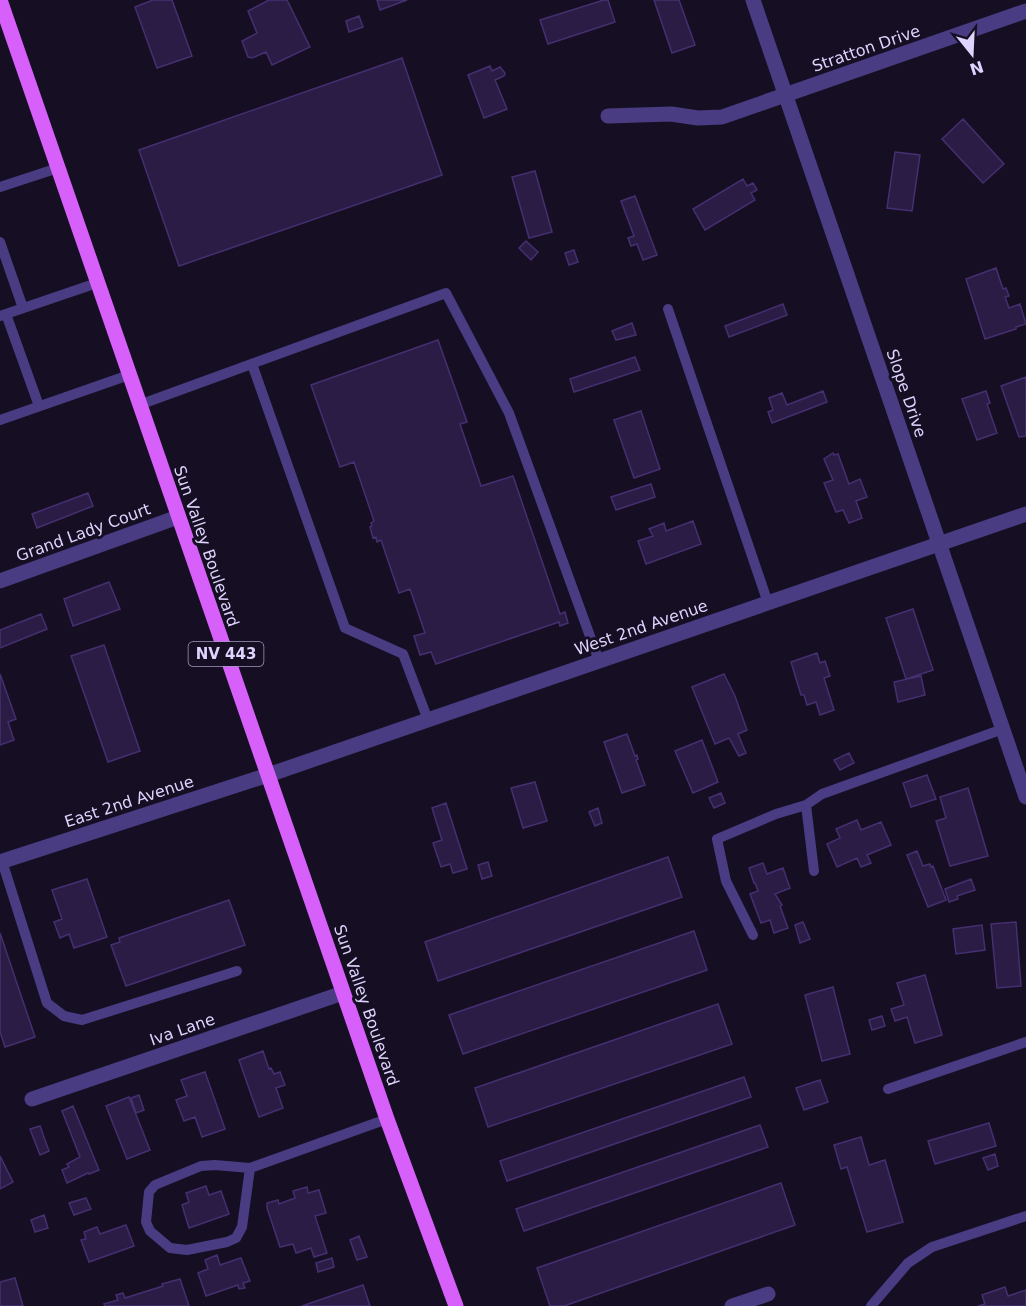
<svg xmlns="http://www.w3.org/2000/svg" width="1026" height="1306" viewBox="0 0 1026 1306" font-family="'DejaVu Sans',sans-serif">
  <rect width="100%" height="100%" fill="#160f24"/>
  <path fill="#2a1c45" stroke="#452f70" stroke-width="1.5" d="M153,0H172L192,56L157,68L135,7Z
    M269,0H287L310,47L272,65L266,52L252,58L248,57L242,41L257,33L248,11Z
    M377,0H407L380,10Z
    M604,0H608L615,22L548,44L540,20Z
    M654,0H679L695,45L672,53Z
    M359,16L363,27L349,32L346,21Z
    M402,58L442,175L179,266L139,150Z
    M490,66L492,71L500,67L505,73L504,76L495,80L507,109L484,118L468,75Z
    M963,119L1004,164L983,183L942,139Z
    M895,152L920,155L912,211L887,208Z
    M535,171L552,232L529,238L512,177Z
    M743,179L747,186L753,183L757,190L751,193L755,200L705,230L693,209Z
    M635,196L657,255L643,260L637,244L631,246L628,238L634,236L621,201Z
    M526,241L538,252L531,260L519,248Z
    M574,250L578,262L569,265L565,253Z
    M996,268L1003,289L1006,288L1009,296L1005,297L1009,308L1020,304L1026,324L1016,327V329L985,339L966,279Z
    M783,304L787,315L729,337L725,326Z
    M632,323L636,335L616,340L612,331Z
    M438,340L467,422L460,424L481,486L513,476L560,614L565,612L568,623L560,626L559,622L436,664L431,652L420,655L414,636L425,633L410,589L399,593L381,540L377,542L376,537L373,538L370,527L372,526L371,523L374,521L354,462L340,467L311,385Z
    M635,357L640,370L574,392L570,379Z
    M1026,377V436L1019,437L1001,386Z
    M823,391L827,402L772,423L768,412L773,410L769,398L782,393L787,405Z
    M986,391L990,403L987,404L997,433L977,440L962,399Z
    M641,411L660,469L634,478L614,420Z
    M833,453L834,455L838,454L849,484L860,479L867,497L856,501L862,518L849,523L843,510L836,512L824,483L833,480L824,459Z
    M651,484L655,497L616,510L611,497Z
    M88,493L93,506L37,528L32,514Z
    M693,521L701,544L646,564L638,541L653,536L649,529L664,523L666,531Z
    M109,582L120,609L73,626L64,599Z
    M913,609L933,670L906,679L886,618Z
    M41,614L47,629L0,648V630Z
    M104,645L140,751L108,762L71,656Z
    M817,653L820,663L825,661L830,676L824,678L834,710L820,715L816,702L807,705L804,695H801L791,662Z
    M0,674L16,719L8,722L14,740L0,745Z
    M724,674L735,696L747,730L738,734L746,753L739,756L729,738L715,744L692,687Z
    M921,676L925,695L898,702L894,682Z
    M627,734L635,756L637,755L638,759L636,760L645,785L622,793L604,742Z
    M702,740L718,782L693,793L675,751Z
    M849,753L854,763L840,770L834,760Z
    M927,775L936,799L911,807L903,783Z
    M535,782L547,821L523,828L511,788Z
    M968,788L988,856L950,866L936,821L946,818L940,797Z
    M721,793L725,803L714,808L709,798Z
    M446,803L467,869L453,873L450,864L441,867L433,843L442,840L432,808Z
    M598,808L602,823L595,826L589,812Z
    M857,820L861,830L881,822L891,845L867,855L871,863L861,867L857,858L837,867L827,844L840,838L836,829Z
    M917,851L923,866L930,864L931,867L933,866L946,900L928,907L907,855Z
    M668,857L682,897L438,981L425,942Z
    M488,862L492,876L482,879L478,865Z
    M763,863L767,874L783,868L790,888L775,894L782,905L780,906L788,928L774,933L770,920L761,923L750,894L758,891L755,883H754L749,868Z
    M87,879L107,937L74,948L69,934L60,938L54,922L62,919L52,890Z
    M971,879L975,890L957,896L958,899L949,902L945,889Z
    M229,900L245,945L126,986L111,945L120,942L119,938Z
    M803,922L810,939L800,943L795,925Z
    M1016,922L1021,986L997,988L991,924Z
    M982,925L985,950L956,954L953,929Z
    M694,931L707,970L463,1054L449,1015Z
    M0,933L35,1037L5,1047L0,1032Z
    M925,975L942,1035L915,1043L907,1017L895,1021L891,1009L904,1005L897,983Z
    M833,987L850,1054L822,1061L805,995Z
    M718,1004L732,1044L488,1127L475,1088Z
    M882,1016L885,1026L872,1030L869,1020Z
    M263,1051L269,1069L271,1068L274,1074L280,1072L285,1085L276,1088L283,1108L259,1117L239,1060Z
    M205,1072L225,1129L202,1137L195,1117L184,1121L176,1100L187,1096L181,1080Z
    M744,1077L751,1097L507,1181L500,1161Z
    M820,1080L828,1102L804,1110L796,1088Z
    M139,1095L144,1110L136,1113L131,1098Z
    M129,1097L150,1150L127,1159L106,1106Z
    M73,1106L99,1170L89,1174L88,1173L67,1183L62,1170L69,1167L67,1164L80,1157L62,1111Z
    M989,1123L996,1146L935,1164L928,1141Z
    M760,1125L768,1147L524,1231L516,1209Z
    M40,1126L49,1151L40,1155L30,1129Z
    M861,1137L869,1165L885,1160L903,1222L867,1232L847,1167L841,1169L834,1145Z
    M995,1154L998,1166L988,1170L983,1158Z
    M0,1156L13,1182L0,1189Z
    M781,1183L795,1225L564,1306H550L537,1268Z
    M206,1186L209,1195L221,1191L229,1214L189,1228L182,1205L189,1202L186,1193Z
    M307,1187L308,1193L319,1190L326,1213L315,1216L327,1253L314,1257L311,1248L296,1253L293,1244L280,1247L267,1208V1203L278,1200L279,1204L295,1198L293,1191Z
    M86,1198L91,1209L74,1215L69,1203Z
    M44,1215L48,1228L35,1232L31,1220Z
    M126,1225L134,1246L89,1262L81,1240L86,1239L84,1232L97,1227L100,1234Z
    M359,1236L367,1257L357,1260L350,1240Z
    M217,1255L220,1265L241,1258L250,1281L243,1283L245,1288L239,1289L238,1285L206,1296L198,1273L208,1269L205,1260Z
    M332,1258L334,1267L318,1272L316,1263Z
    M15,1278L23,1306H0V1282Z
    M180,1279L189,1306H105L104,1304L118,1300L116,1295L123,1293L125,1298L163,1286L162,1284Z
    M363,1285L370,1306H302Z
    M1005,1287L1008,1296L1026,1290V1306H978L985,1304L982,1295Z"/>
  <g fill="none" stroke-linecap="round" stroke-linejoin="round">
    <path stroke="#493c82" stroke-width="10" d="M0,187L58,168
      M0,242L23,308
      M668,309L768,603
      M6,314L39,406
      M0,316L97,283
      M252,364L345,628L403,654L428,720
      M139,405L446,293L509,413L599,661
      M0,420L129,375
      M2,861L47,1003L64,1016L82,1020L237,971
      M814,871L806,805L822,794L1003,729
      M753,935L726,881L717,839L776,814L806,805
      M888,1089L1026,1042
      M250,1168L242,1227L236,1238L227,1242L187,1250L170,1248L150,1231L146,1222L149,1192L155,1185L201,1166L215,1165L250,1168L387,1119
      M871,1306L908,1263L932,1247L1026,1216"/>
    <path stroke="#493c82" stroke-width="15" d="M753,0L1026,797
      M608,116L671,114L698,118L722,117L1026,11
      M0,581L178,517
      M32,1099L343,993
      M732,1306L768,1294"/>
    <path stroke="#493c82" stroke-width="15" d="M0,862L268,775L1026,514"/>
    <path stroke="#d75ffa" stroke-width="15" d="M0,0L387,1119L456,1306"/>
  </g>
  <g text-anchor="middle" stroke-width="6" stroke-linejoin="round" paint-order="stroke">
    <rect fill="#160f24" stroke="#a399bd" stroke-width="1.5" x="188.5" y="642" width="75" height="24" rx="4.5"/>
    <g font-size="15" font-weight="bold" fill="#dfd4fe">
      <text x="226" y="659">NV 443</text>
    </g>
    <g font-size="16" fill="#dfd4fe" stroke="#160f24">
      <text transform="translate(866 48) rotate(-19)" y="6">Stratton Drive</text>
      <text transform="translate(907 393) rotate(71)" y="6">Slope Drive</text>
      <text transform="translate(83 532) rotate(-20)" y="6">Grand Lady Court</text>
      <text transform="translate(207 546) rotate(71)" y="6">Sun Valley Boulevard</text>
      <text transform="translate(641 627) rotate(-19)" y="6">West 2nd Avenue</text>
      <text transform="translate(129 801) rotate(-18)" y="6">East 2nd Avenue</text>
      <text transform="translate(367 1005) rotate(71)" y="6">Sun Valley Boulevard</text>
      <text transform="translate(182 1029) rotate(-19)" y="6">Iva Lane</text>
    </g>
  </g>
  <g transform="translate(972 54) rotate(162)" stroke="#160f24" stroke-width="4.5" paint-order="stroke">
  <path d="M0-4.5L10 22L0 15L-10 22Z" fill="#dfd4fe"/>
  <text y="-9" font-size="16" font-weight="bold" text-anchor="middle" fill="#dfd4fe">N</text>
  </g>
</svg>
